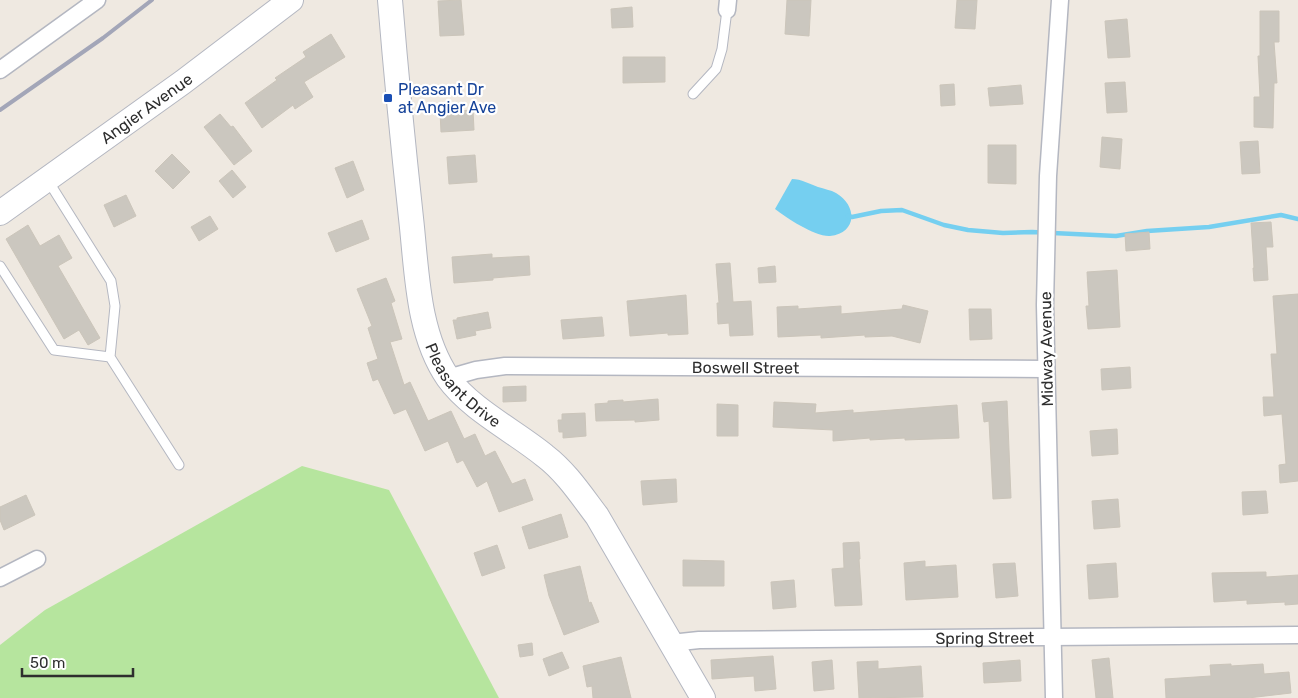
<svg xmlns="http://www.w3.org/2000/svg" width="1298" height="698" viewBox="0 0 1298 698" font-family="Rubik,sans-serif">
  <rect width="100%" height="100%" fill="#efe9e1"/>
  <path fill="#b6e59e" d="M302,466L389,490L499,698H0V645L45,610Z"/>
  <path fill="#75cff0" d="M792,179C801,179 810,184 818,187C824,189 831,190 836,193C857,205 858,233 830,236C815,237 787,218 775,209Z"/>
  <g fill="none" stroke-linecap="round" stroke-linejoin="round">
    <path stroke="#75cff0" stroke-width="4.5" d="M848,216L852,217L881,211L902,210L944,225L968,230L1003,233L1032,232L1116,236L1147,231L1209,227L1281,215L1298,219"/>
  </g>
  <path fill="#cbc7bf" stroke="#cbc5ba" d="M461,0L464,35L440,36L438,1Z
    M787,0H811L809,36L785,34Z
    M957,0H977L975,29L955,28Z
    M632,7L633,27L612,28L611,9Z
    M1260,11H1279V42H1274L1277,83H1274L1273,128L1254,127V97H1260L1258,56H1260Z
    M1127,19L1130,57L1108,58L1105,21Z
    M331,34L345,57L304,82L313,97L295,109L293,105L262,128L245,103L277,80L275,78L306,57L303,52Z
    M623,57H665V82L623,83Z
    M1125,82L1127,112L1107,113L1105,83Z
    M954,84L955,105L941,106L940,85Z
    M1021,85L1023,104L990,106L988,88Z
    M473,110L474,130L441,132L440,112Z
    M220,114L231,127L233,126L252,151L234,165L204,127Z
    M1102,137L1122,139L1120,169L1100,167Z
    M1258,141L1260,173L1242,174L1240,142Z
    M988,145H1016V184L988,183Z
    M172,154L190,172L173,189L155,171Z
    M475,155L477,182L449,184L447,157Z
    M353,161L364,190L347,198L335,168Z
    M232,170L246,187L233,198L219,181Z
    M126,195L136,216L114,227L104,205Z
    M210,216L218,229L199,241L191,227Z
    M362,220L369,239L336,252L328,233Z
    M1271,222L1273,247H1266L1268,280L1254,281L1253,268H1254L1251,223Z
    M28,225L40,246L59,235L72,258L58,266L100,338L88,345L79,330L64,339L6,239Z
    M1149,232L1150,249L1126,251L1125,234Z
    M492,254V258L529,256L530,275L493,278V280L454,283L452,257Z
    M730,263L733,302L751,301L753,335L730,336L729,323L718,324L717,303H719L716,264Z
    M775,266L776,282L759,283L758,268Z
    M1117,270L1120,327L1088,329L1086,306H1089L1087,272Z
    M386,278L395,301L391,303L402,339L390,342L404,385L410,382L428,421L451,411L464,439L475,434L485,456L495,451L512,484L525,479L533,500L499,512L487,481L477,487L463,460L457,463L448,441L425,451L406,409L394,414L378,379L373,381L367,363L378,359L368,328L372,326L357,289Z
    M1298,294V481L1280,483L1279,465L1286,464L1282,414L1264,416L1263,397H1274L1271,354H1277L1273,296Z
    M686,295L688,334L668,335V333L630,336L627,301Z
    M903,305L928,311L920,343L892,336L865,337V335L821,338V335L778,337L777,307L798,306V309L841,306V314L902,309Z
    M969,309H991L992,339L970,340Z
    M488,312L491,328L475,331L476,335L457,339L453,320H457V318Z
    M602,317L604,336L563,339L561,320Z
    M1130,367L1131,388L1102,390L1101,369Z
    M526,386V401L503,402V387Z
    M658,399L659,420L635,422V420L596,421L595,404L608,403V401L623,400V402Z
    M1007,401L1011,498L993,499L989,421L984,422L982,403Z
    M774,402L816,404L815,413L853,410V413L957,405L959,438L905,440V438L870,440V438L833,441V430L773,427Z
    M717,404L738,405V436H717Z
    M585,413L586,436L563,438V432H559L558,420H562V414Z
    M1117,429L1118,454L1092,456L1090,431Z
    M676,479L677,502L643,505L641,481Z
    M1266,491L1268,513L1243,515L1242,492Z
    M26,495L35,515L4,530L0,520V507Z
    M1118,499L1120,527L1094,529L1092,501Z
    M561,514L568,537L529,549L522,527Z
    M859,542L860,559H859L862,605L835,606L832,569L844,568L843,543Z
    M497,545L505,568L482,576L474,553Z
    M683,560L724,561V586H683Z
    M925,561V567L956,565L958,597L906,600L904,563Z
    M1015,563L1018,596L996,598L993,564Z
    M1116,563L1118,597L1089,599L1087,565Z
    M580,566L589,603L591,602L599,622L564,635L549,596L544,575Z
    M1266,572V577L1298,575V604L1285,605V602L1247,604V600L1214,602L1212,573Z
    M794,580L796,607L773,609L771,582Z
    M532,643L533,655L520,657L518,645Z
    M562,652L569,668L549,676L543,659Z
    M773,656L776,689L755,691L754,676L712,679L711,660Z
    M621,657L631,698H593L592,686L587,687L583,666Z
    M1109,658L1113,698H1096L1092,660Z
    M832,660L834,689L814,691L812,662Z
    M1020,660L1021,681L984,683L983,663Z
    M878,661V669L921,666L923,697L859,698L857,662Z
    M1231,664V666L1263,664L1264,674L1289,672L1291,693L1248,698H1166L1165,679L1211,676L1210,665Z"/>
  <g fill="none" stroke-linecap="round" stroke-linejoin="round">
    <g stroke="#b4b7c1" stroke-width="11">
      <path id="lane" d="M693,94L716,69L722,49L727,10
        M47,179L111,281L115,306L110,357
        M0,266L54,350L110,357L179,465"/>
    </g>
    <g stroke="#b4b7c1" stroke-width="19">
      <g id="street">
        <path d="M727,10L728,0"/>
        <path d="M0,70L97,0"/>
        <path id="s1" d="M448,378L476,370L505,366L1045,369"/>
        <path d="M0,578L37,559"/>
        <path id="s2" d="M671,643L699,640L1298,635"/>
        <path d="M1054,698L1045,305L1048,176L1060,0"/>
      </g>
    </g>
    <g stroke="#b4b7c1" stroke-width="26">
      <g id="secondary">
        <path id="s3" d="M390,0C396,73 403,145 411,218C417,271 417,333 448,378C470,409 516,432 545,456C566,472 581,495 597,516L703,698"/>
        <path id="s4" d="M0,213L183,82L291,0"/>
      </g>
    </g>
    <use href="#lane" stroke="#fff" stroke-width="9"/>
    <use href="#street" stroke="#fff" stroke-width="16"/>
    <use href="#secondary" stroke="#fff" stroke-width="24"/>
    <path stroke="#a3a6b8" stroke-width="4" d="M0,110L103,38L152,0"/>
  </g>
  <rect fill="#1a4fb4" stroke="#fff" stroke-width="2" x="383" y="93" width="10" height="10" rx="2.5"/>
  <g text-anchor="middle" stroke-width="4.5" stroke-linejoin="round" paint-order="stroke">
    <g font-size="16" fill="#164399" stroke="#fff" text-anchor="start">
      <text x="398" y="95">Pleasant Dr<tspan x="398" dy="18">at Angier Ave</tspan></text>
    </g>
    <g font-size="16" fill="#2e2e2e" stroke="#fff">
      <text dy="6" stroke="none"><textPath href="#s4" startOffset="180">Angier Avenue</textPath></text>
      <text transform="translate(1046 349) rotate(-91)" y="6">Midway Avenue</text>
      <text dy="6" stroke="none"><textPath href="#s1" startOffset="299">Boswell Street</textPath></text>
      <text dy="6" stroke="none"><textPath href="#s3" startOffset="400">Pleasant Drive</textPath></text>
      <text dy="6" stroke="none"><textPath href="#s2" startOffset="314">Spring Street</textPath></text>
    </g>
  </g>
  <path d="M22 668v8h111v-8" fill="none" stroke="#2e2e2e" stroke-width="2.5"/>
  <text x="30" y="668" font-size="15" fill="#2e2e2e" stroke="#ffffff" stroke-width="4" paint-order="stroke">50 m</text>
</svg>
